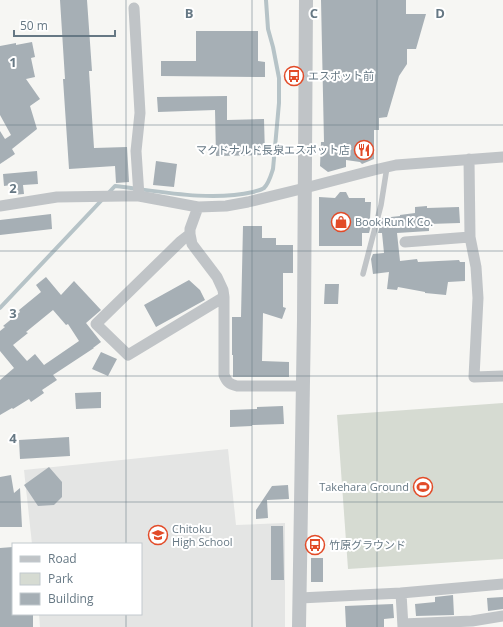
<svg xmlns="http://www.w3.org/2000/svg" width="503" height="627" viewBox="0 0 503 627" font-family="'Open Sans','Noto Sans JP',sans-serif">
  <rect width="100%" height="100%" fill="#f6f6f3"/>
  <path fill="#e4e5e4" d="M228,449L236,525L285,523V627H40L39,614H141V544H32L24,470Z"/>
  <path fill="#d6dbd2" d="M503,403V559L348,569L337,415Z"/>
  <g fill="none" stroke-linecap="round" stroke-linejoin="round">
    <path stroke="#b6c3c7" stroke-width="4" d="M0,308L115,186C158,191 210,202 253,192C256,191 261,190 264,188C269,183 271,175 273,169L279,103V78L273,47L268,29L266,0"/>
  </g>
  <path fill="#a6afb5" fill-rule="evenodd" d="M60,0H87L92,71H89L94,148L127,147L129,182L116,183L115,166L69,169L63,79H65Z
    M321,0H406V14H426L416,49H407V64L399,76L387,117L379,118V130H374V159L362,164L360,162L346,160V167L328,172L320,166L321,142H324Z
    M196,31H258V61L265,62V77L161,76V61H196Z
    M32,42L35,57L31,58L35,77L26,79L40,99L30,106L37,129L12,149L15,154L0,164V131L5,139L11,135L0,115V46L16,43V45Z
    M227,96V120L264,119L265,155L216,156L215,110L158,112L157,97Z
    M156,161L177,164L174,187L153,185Z
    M37,171L38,184L23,185L24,194L12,195L11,185L4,186L3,174Z
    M340,192H346L349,198H365V202H371L370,219L373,218L369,233H362V246H319V197L335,198Z
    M427,206V208L459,207L460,223L429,224V231L397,233L400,261L417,259L418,262L459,260L460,262H465V281L448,282L446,295L425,293V292L398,287L397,290L387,289L389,272L373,274L371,259L373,254L384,253L382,233H378L382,218L400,216V215L415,213V207Z
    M51,214L52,229L0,235V220Z
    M243,226H262V238H276V245H293V273H283V307L286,308L282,319L263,313L262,361L289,362V377H233V355H232V317H241Z
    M46,277L61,295L74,281L101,310L86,323L101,342L93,348H94L53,375L57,380L42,390L44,393L31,402L29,399L13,409L12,408L0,415V380L14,368L0,351V331L5,327L3,326L20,312L19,310L41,292L36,285ZM53,310L66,325L68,324L79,341L44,365L35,354L27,361L13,345L28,333L26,332Z
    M189,280L200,290L205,300L156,327L144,305Z
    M325,284H339L338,304H324Z
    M101,352L117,359L108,376L92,369Z
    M101,392V408L76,409L75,393Z
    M283,406L284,424L252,425V426L230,427V410L257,409V407Z
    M69,437L70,456L20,459L19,440Z
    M49,467L62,482V497L54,505L38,506L24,485Z
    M11,475L14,493L20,488L22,527H0V477Z
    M288,485L289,499L267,500L268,518L256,519V510L272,486Z
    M271,526H283L284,580H271Z
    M13,547V614H33V627H0V548Z
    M311,558H323V582H311Z
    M453,595L454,615L416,616L415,604L435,602V597Z
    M503,597V609L488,611L487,598Z
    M393,604L394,618L384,619V627H346L345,606Z"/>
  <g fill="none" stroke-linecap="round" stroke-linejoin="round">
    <path stroke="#c0c4c7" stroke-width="5.5" d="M363,274L381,205L387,167"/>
    <path stroke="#c0c4c7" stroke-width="11" d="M134,8L140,113L136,151L139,196
      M469,159L470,237L476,267L478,298L474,377L503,376
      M0,206L57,197L124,196H139L198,207L226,206L248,202L305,188L374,170L396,165L503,157
      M198,207L190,229V234L192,244L217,277L223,290L224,297V375C227,382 229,384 237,386H302
      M190,234L181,241L96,324L128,355L224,297
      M405,242L470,237
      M401,593L503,584
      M300,598L401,593L403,627
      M403,624L472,621L503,616"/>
    <path stroke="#c0c4c7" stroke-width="14" d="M299,627L304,320L306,0"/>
  </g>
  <path fill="none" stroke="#667884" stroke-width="1" stroke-opacity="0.55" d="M126,0V544M252,0V627M377,0V627M0,125H503M0,251H503M0,376H503M0,502H503M126,614V627"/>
  <defs>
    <g id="bus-ring" transform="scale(1)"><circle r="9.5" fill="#fff" stroke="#e24b28" stroke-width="1.5"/><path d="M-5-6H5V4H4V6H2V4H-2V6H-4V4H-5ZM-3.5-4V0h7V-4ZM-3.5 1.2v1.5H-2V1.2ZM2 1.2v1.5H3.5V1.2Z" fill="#e24b28"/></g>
    <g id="restaurant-ring" transform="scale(1)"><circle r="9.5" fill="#fff" stroke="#e24b28" stroke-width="1.5"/><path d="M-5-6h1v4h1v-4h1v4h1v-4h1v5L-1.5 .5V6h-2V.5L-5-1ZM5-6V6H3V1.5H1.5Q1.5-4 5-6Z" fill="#e24b28"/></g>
    <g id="shop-ring" transform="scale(1)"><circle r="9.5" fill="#fff" stroke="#e24b28" stroke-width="1.5"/><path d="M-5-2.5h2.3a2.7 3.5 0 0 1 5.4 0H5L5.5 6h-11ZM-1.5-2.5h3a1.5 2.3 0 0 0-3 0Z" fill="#e24b28"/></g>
    <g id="stadium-ring" transform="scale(1)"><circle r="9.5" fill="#fff" stroke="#e24b28" stroke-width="1.5"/><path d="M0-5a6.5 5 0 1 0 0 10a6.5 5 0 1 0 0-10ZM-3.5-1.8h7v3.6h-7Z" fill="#e24b28"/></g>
    <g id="school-ring" transform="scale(1)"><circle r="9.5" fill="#fff" stroke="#e24b28" stroke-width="1.5"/><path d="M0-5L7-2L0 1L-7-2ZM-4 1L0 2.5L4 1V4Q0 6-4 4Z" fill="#e24b28"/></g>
  </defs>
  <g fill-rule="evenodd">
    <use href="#bus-ring" x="294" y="76"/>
    <use href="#restaurant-ring" x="364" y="150"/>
    <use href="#shop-ring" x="341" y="222"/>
    <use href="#stadium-ring" x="423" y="487"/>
    <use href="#school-ring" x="158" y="535"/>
    <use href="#bus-ring" x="315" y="545"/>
  </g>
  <g text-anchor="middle" stroke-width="4" stroke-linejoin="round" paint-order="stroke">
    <g font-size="11" fill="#667884" stroke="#fff" text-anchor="start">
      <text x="308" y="80">エスポット前</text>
      <text x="350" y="154" text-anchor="end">マクドナルド長泉エスポット店</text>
      <text x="355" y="226">Book Run K Co.</text>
      <text x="409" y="491" text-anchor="end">Takehara Ground</text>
      <text x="172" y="533">Chitoku<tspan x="172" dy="13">High School</tspan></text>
      <text x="329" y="549">竹原グラウンド</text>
    </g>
  </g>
  <g font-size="13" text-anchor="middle" font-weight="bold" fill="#667884" stroke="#fff" stroke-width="4" stroke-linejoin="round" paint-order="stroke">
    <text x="189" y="18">B</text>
    <text x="314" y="18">C</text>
    <text x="440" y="18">D</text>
    <text x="13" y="67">1</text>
    <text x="13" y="193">2</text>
    <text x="13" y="318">3</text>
    <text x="13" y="443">4</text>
  </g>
  <rect x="12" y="543" width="130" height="72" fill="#ffffff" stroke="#c2c9ce"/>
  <rect x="20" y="556" width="20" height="6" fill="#c0c4c7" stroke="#c2c9ce"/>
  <text x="48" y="563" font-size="12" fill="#667884">Road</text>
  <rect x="20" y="573" width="20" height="12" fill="#d6dbd2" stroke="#c2c9ce"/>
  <text x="48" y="583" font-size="12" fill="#667884">Park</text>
  <rect x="20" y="593" width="20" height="12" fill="#a6afb5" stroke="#c2c9ce"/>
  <text x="48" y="603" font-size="12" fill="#667884">Building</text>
  <path d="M14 30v6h101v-6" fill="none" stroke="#667884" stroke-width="2"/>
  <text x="20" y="30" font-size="12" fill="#667884" stroke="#ffffff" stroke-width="3" paint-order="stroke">50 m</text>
</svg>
